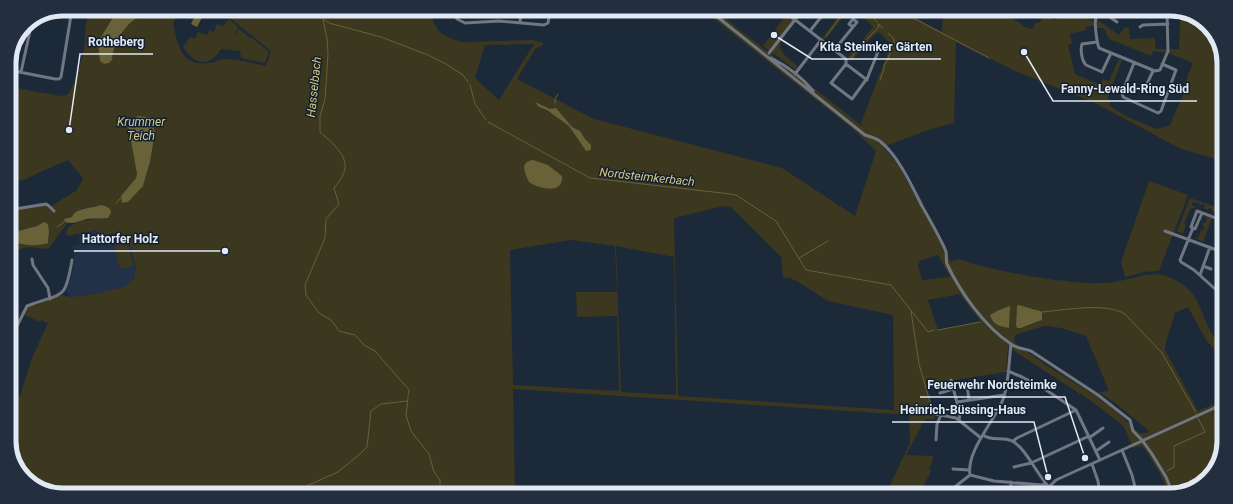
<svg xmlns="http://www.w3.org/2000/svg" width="1233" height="504" viewBox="0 0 1233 504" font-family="Roboto,sans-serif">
  <rect width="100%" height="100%" fill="#1c2939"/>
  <path fill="#213248" d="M91,230L115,233L129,239L136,269L134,279L124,287L94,294L70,297L66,290L72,275L74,266V256L72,246L80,244L78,233Z"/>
  <path fill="#3c371f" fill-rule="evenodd" d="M100,9H118L98,42L104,64L109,63L112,60L113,52L119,36L129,24L144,13L145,9H172L177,15L173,24C178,45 181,67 209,63C214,63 219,60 224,59C238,59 253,63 266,66L271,51L220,10H373C378,13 389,14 394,10H431C433,31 443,37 462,42L533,40L543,43L542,46L536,48L517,79L594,119L782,168L855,216L876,151L853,129L704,11H716L862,126L861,123L891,44L878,32L864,45L852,61L848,57L873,27L858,12H904L942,32L943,12H1005L1025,27L1032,29L1036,22L1039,23L1045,16L1055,20L1060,13H1083L1082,14L1092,21L1095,18L1119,35L1125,27L1129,28L1130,39L1155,38V49H1179L1180,20L1183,19V13H1190L1213,30L1224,62L1223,161L1181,149L1095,103L1015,71L956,42L954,123L928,130L883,147L899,166L951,262C959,257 966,262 974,264C1000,271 1027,276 1055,280C1069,281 1085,284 1100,283C1108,283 1116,282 1124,280C1140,277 1156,270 1171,278C1180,282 1189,288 1195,297C1204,313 1207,332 1221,344V357L1206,340L1188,307L1175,313L1166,342L1165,350L1198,411L1221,401L1220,461L1200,486L1170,495L1159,472L1145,449L1141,446L1133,448L1124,427L1117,421L1091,401L1008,347L1006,372L948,381L926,387L935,419H925L906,455L934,456L929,469L932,470L919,494H874L886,490L889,487L910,443L909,415L513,389L515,493L43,491L20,474L9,445V390L16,395L20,396L32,358L48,323L41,320L40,322L24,315L26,308L62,295L70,297L94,294L124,287L134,279L136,269L129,239L120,241L115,233L104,235L95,230L68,236L66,233L67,229C79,218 93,220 108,218L102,205L81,209L72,217L67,218L65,222L66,223V225L49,248L45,249C34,247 22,245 13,253L9,252V240L18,243L45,244L49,241V232L42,223L37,226L12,232L9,235V211L41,206H51L77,190L83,178L68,160L47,169L26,179L9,183V87L61,96L67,95C75,86 84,54 85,42C86,32 84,26 88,17H96ZM1094,26V28H1104L1109,39L1151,56L1153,51L1168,53L1193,63L1181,92L1184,93L1170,125L1157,129L1128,117L1111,107L1108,97L1122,60L1119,59L1109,81L1103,79L1100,85L1075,74L1068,45L1072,44L1070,34L1086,30L1085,27ZM525,44H534L499,100L475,78L485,45ZM137,116L149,117L152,119C153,123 154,127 155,132C155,141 147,180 142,187C136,194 130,200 123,203L121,196L136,178L137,174L128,125ZM724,206L730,207L735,211L781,257L783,278H789L797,281L828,301L893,315L894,410L678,396L674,218ZM571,240L615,246L617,292H576L577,317L617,316L619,391L514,385L513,384L510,250ZM616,246L674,257L676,395L622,392L621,390ZM938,255L950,277L922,280L918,265L919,261ZM960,294L981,322L938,330L928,300ZM1019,305L1036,309L1039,322L1021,328H1017L1016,314ZM1047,326L1061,328L1086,336L1109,391L1099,392L1115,403L1147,429L1149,432L1140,434L1119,414L1096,396L1046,365L1014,342L1015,335L1041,327Z
    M788,12H804L781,40L780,48C784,56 791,60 798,67L797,71L763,46Z
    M841,12H848L823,41L821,40Z
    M229,19L238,27L233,37L239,29L250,38L248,41L251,37L269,52L265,63L241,58L240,51L221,49C210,68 194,65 183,47L190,37L195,39L198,32L207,35L209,30L214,32L217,24L223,26Z
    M1149,181L1188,195L1159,271L1144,272L1125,277L1121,262Z
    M1190,198L1216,207L1214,212L1212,211V209L1209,208L1208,210L1204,208L1205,205L1201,204L1200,206L1199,205V203L1193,202L1191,205L1195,207L1194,209L1191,208L1184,223L1186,224L1183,234L1177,231Z
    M1206,215L1212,218L1203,242L1195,238V237L1198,238L1201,230H1203L1204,226H1202L1203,223H1205L1207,218L1205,217Z
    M128,243L133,266L120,269L114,246Z"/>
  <path fill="#696138" d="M118,9H145L144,12L129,24L119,36L113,52L112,60L109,63L104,64L100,61L98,42Z
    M198,9L205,12L197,27L191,24Z
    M535,102L550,109L556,108L572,127L580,131L585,139L591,145V150L586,151L569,126L547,110L539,107Z
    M137,116L149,117L152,119L155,133L153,145L150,162L143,186L128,202L122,203L121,196L136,178L137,174L128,125Z
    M533,160L548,165L562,176C564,195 539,189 529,182C525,173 519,162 533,160Z
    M101,205L105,206L110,209L111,213L108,218C101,219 94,218 87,219C80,221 72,225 65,222L64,219L72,217C75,208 93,208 101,205Z
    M44,222L48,224L49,232L48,243C36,247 20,245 9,240L10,233L37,226Z
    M1019,305L1040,311L1042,312V320L1021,328H1017L1016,325L1017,306Z
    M1010,306L1009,328C999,326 993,325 990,315L999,310Z"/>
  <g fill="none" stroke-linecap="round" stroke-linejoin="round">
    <path stroke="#696138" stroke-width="1" d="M304,10L314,13L329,23L381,37L428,55L446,64L463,75L468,82
      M902,12L989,58
      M843,14L845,12
      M873,17L877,22
      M323,20L327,38L328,54L325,99L320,116V132C330,141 347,154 345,168C344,176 338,183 334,188L339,204L326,219L325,238L305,285L306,295L319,313L331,320L339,331L355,335L364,345L375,351L409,390L408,396
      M878,24L883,28
      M826,37L841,16
      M867,39L878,28L879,24
      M851,58L865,40
      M1224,63V66
      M880,80L884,69V65L887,61L894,43V39L888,33
      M470,85L475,104L486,120
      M555,103V99L558,94
      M488,122L590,178L722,193
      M723,193L736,195L776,221L806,270L891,285L928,332L934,330
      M116,203L121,198
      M57,227L64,222
      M799,258L828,241
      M911,311L919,364L933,412
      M1042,312C1066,310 1105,302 1125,314L1162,353L1195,411
      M938,330L980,322
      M408,398L406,415L411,431L429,454L434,472L440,480V487L444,492
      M1196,413V414
      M360,454L367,447L371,411L381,404L407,401
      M1167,471L1174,467V446L1205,432L1198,418
      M293,492L338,472L360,454"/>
    <path stroke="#696138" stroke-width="4" d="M270,10H284"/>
    <path stroke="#707780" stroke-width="3" d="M453,10L457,19L465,23L499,21L544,25L548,23L550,11
      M710,11L865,135C871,137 877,138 881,142C899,157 912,186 922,206C930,220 938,234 945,249C948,254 945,258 947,264C960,292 985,327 1011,344C1017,349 1024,348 1031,351L1098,395L1130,420L1133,431L1142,440L1152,454L1166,477L1173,494
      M713,11L722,20
      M740,11L745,15H747L750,11
      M785,12L846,59V64
      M1025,12L1028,15L1030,12
      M1101,13C1099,14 1098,16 1096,18C1094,23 1097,43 1099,48L1155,71L1160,70L1168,51L1167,13
      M1104,13L1117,22
      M520,22L521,11
      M1140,27L1143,25L1168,24
      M810,31L825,12
      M1097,42L1082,44C1080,50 1082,61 1086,65L1102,72L1111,53
      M835,49L853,27L857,22L853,19L849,24L853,27
      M769,53L801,12
      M771,58C787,66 802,77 813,91
      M1134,63L1122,93L1123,97L1158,113L1161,111L1176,70L1162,64
      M846,64L831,83L852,99L868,77L869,74L880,47L876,44L872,50L878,52
      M846,64L867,80
      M9,70L55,79H59L61,77L72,9
      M21,72L32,22
      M795,74L821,40
      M1146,86L1153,71
      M9,210L46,204L49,206L54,211
      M1202,213L1195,229L1191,227L1197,211C1205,214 1214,217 1222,221
      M1193,228L1180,260L1181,262L1194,270L1214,288L1218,289H1222
      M1222,229H1220L1222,222
      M1165,231L1222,252
      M1216,250L1222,234
      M32,259L33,265L48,288L50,299
      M1203,266L1211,269
      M1200,275L1210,247
      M9,339L14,332L27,306C63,292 65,302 72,260
      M1008,371L1022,377L1043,388L1076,410L1100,460
      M951,380L960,414L959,420
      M967,385L969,400
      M940,393L953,389
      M957,402L1004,395
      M935,414L956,418L981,438
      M983,435C992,442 1002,436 1012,441C1026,448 1037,475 1049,487
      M1089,438L1103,428
      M936,440L937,424L941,415
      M1013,441L1017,438L1076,410
      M1122,450L1132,475L1137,495
      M1096,451L1109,442
      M1092,464L1098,481L1100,495
      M1014,467L1031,463L1089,436
      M953,469L969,470
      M970,475C966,450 996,420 1004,397C1009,380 1009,361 1011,344
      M970,475L994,481L1041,485L1046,484
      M1136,490L1150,488L1153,490
      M955,494L956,486L970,475
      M1010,494L1011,482
      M1055,495L1049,487L1056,480L1221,405"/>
  </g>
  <g text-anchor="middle" stroke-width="3" stroke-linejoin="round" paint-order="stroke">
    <g font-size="12" font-style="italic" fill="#d6c984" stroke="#121f2f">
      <text transform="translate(314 87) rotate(-84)" y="4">Hasselbach</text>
      <text x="141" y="126">Krummer<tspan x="141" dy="14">Teich</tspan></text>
      <text transform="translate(647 177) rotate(6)" y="4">Nordsteimkerbach</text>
    </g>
  </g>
  <path d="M0 0H1233V504H0ZM63 16H1170A47 47 0 0 1 1217 63V441A47 47 0 0 1 1170 488H63A47 47 0 0 1 16 441V63A47 47 0 0 1 63 16Z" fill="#232f3f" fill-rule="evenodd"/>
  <path fill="none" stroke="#e1e9f4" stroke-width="5" d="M63 16H1170A47 47 0 0 1 1217 63V441A47 47 0 0 1 1170 488H63A47 47 0 0 1 16 441V63A47 47 0 0 1 63 16Z"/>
  <path fill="none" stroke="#e1e9f4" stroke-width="1.5" d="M69 130L80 54H153M774 35L812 59H941M1024 52L1053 101H1197M225 251L167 251H74M1085 458L1065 397H920M1048 477L1034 422H892"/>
  <g fill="#e1e9f4" stroke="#121f2f" stroke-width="1.5">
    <circle cx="69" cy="130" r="4"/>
    <circle cx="774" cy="35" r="4"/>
    <circle cx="1024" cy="52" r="4"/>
    <circle cx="225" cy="251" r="4"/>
    <circle cx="1085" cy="458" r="4"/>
    <circle cx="1048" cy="477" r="4"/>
  </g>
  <g font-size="12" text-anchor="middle" font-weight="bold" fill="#e1e9f4" stroke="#121f2f" stroke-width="3" stroke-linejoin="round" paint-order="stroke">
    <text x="116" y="46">Rotheberg</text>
    <text x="876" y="51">Kita Steimker Gärten</text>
    <text x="1125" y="93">Fanny-Lewald-Ring Süd</text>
    <text x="120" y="243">Hattorfer Holz</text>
    <text x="992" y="389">Feuerwehr Nordsteimke</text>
    <text x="963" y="414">Heinrich-Büssing-Haus</text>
  </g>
</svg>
